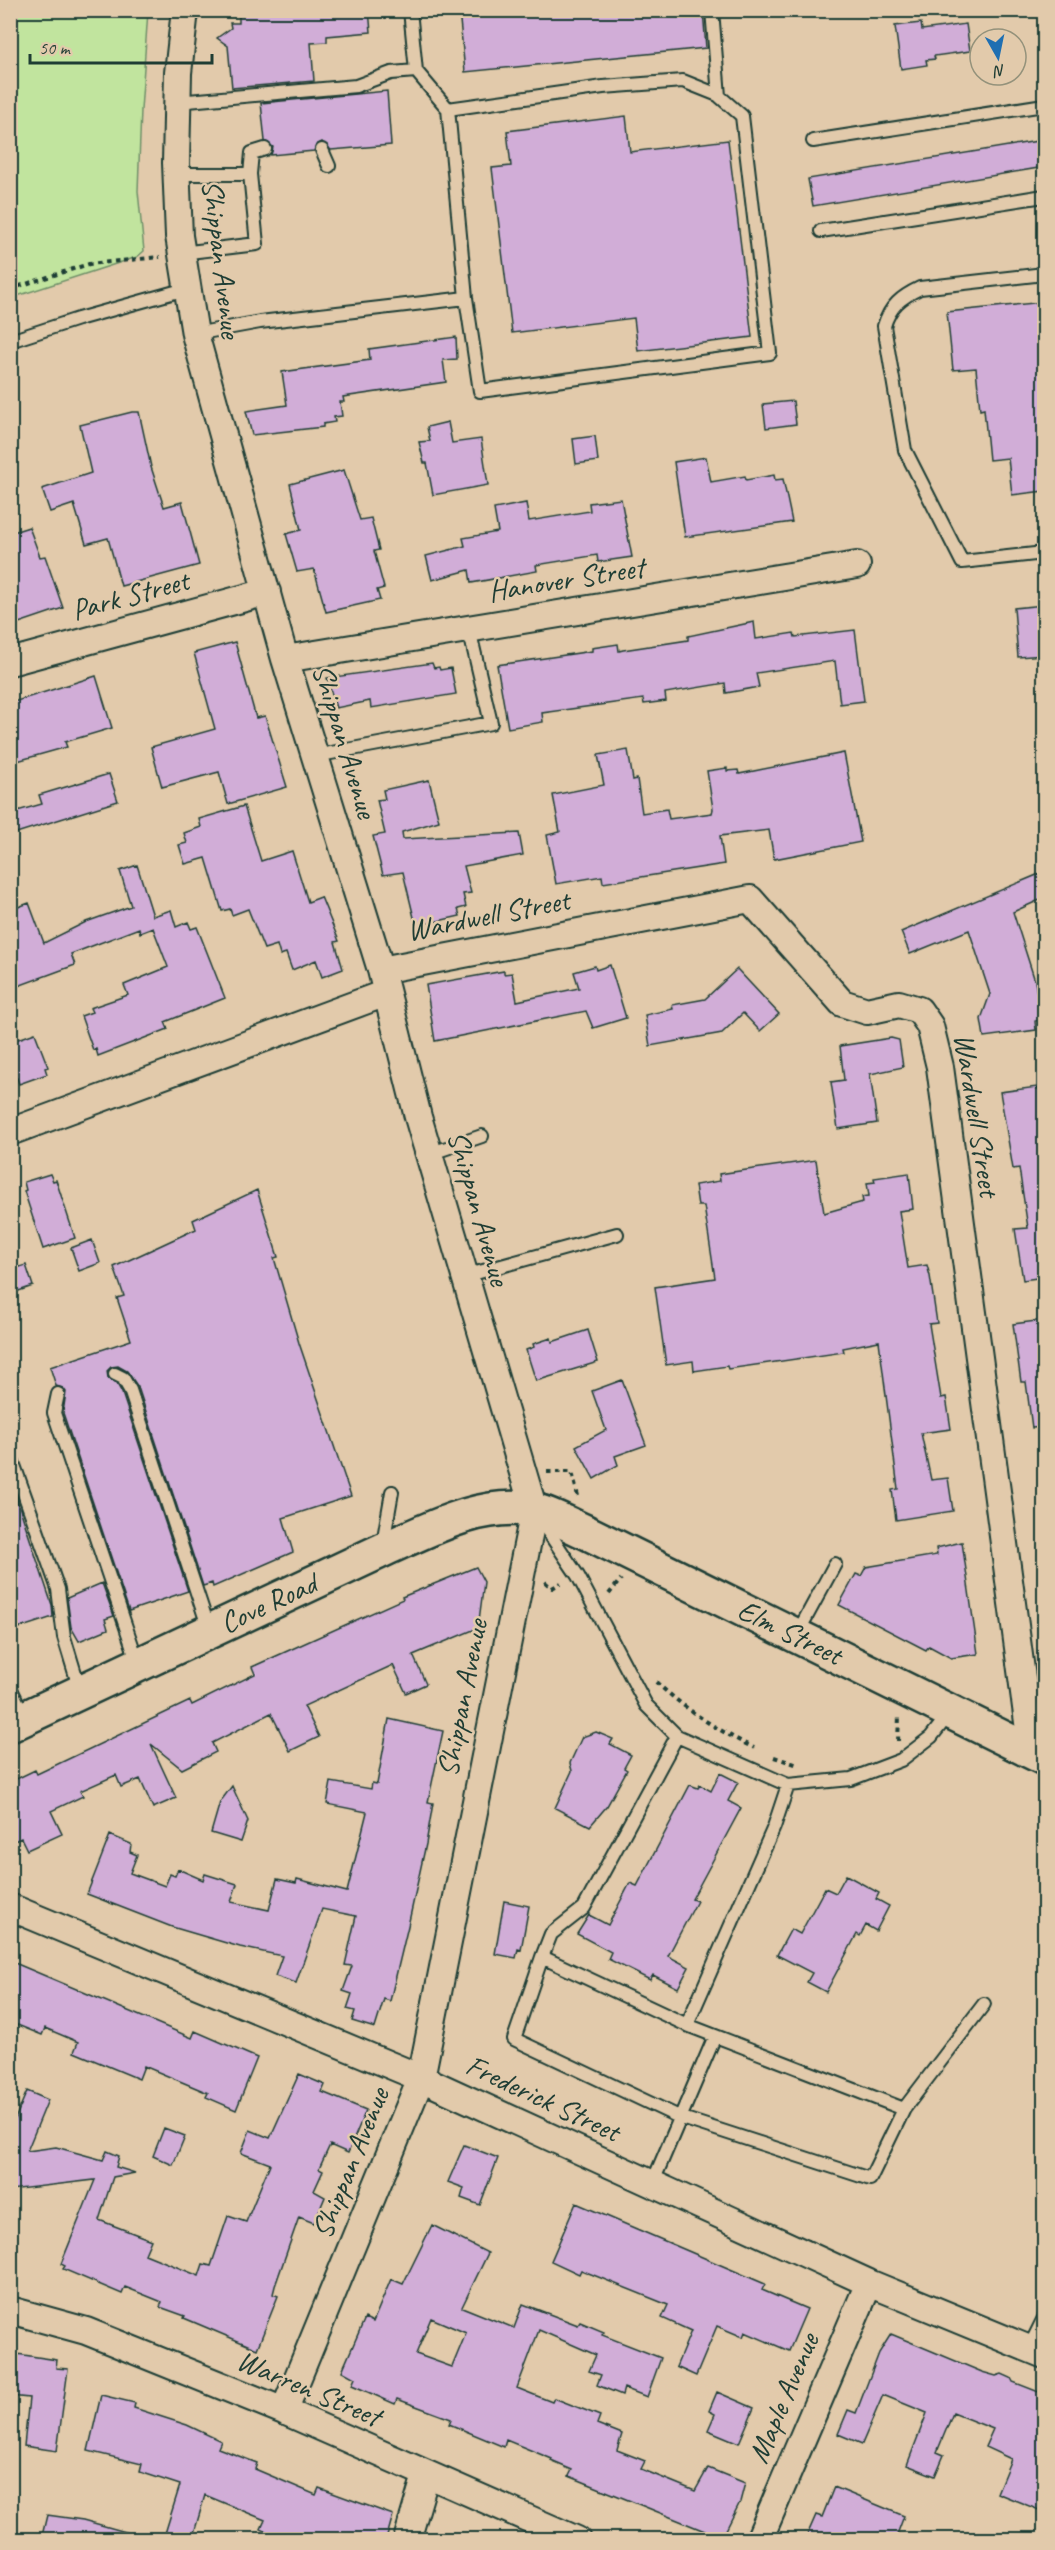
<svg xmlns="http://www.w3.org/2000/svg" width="1055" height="2550" viewBox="0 0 1055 2550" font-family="Caveat,sans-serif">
  <rect width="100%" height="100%" fill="#e2caab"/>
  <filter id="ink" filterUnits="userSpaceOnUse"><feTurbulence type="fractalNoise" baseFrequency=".0167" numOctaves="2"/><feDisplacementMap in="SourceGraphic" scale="12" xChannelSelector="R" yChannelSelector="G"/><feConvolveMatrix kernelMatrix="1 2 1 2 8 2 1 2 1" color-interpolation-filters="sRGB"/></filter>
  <g filter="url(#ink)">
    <path fill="#c1e49e" stroke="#709069" stroke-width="1.5" d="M10,11H148L141,110L138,191L144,251L137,257L11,298Z"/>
    <path fill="#d1add7" stroke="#1f3d34" stroke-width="1.5" fill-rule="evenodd" d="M239,10H369L371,32L327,36V42L311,43L314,81L232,88L228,46L217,38L231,28L230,23H239Z
      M459,10H703L706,48L465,72Z
      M921,23L922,30L966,24L970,51L934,56L935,59L926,60L927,65L901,69L895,26Z
      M387,91L391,145L331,150L322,142L316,145L314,151L271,155L273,147L265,141L261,103Z
      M626,116L630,152L728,140L752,337L638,351L634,318L512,333L492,168L511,166L507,131Z
      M1044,140V167L813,206L808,179Z
      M1044,302V491L1012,495L1008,458L989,460L984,409L980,410L976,368L953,370L947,312Z
      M456,337L457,359L443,360L446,382L343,397L344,402H340L342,416L334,417L335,422L323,424V427L252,435L246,411L287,405L282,372L370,360L369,349Z
      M793,401L796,424L766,428L763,404Z
      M132,412H139L151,467L164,507L182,502L199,565L121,586L108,538L86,544L74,504L50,512L42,489L91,473L80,425Z
      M448,422L452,443L481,439L488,485L433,495L427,463H424L419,442L430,441L427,427Z
      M595,436L598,461L576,464L573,439Z
      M706,457L711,482L745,476L746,480L774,475L775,480L783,479L792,522L685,537L674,462Z
      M344,470L360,520L371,518L379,550L374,551L384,588L377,590L380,600L326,612L314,569L297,572L286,534L301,530L290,484Z
      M621,499L632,557L598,562L597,555L536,565L537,571L471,583L469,570L432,580L426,556L465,546L463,538L498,532L494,509L526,503L529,521L590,511L589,503Z
      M29,527L40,557L45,556L63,608L10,626V533Z
      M1044,605V655L1018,657L1014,608Z
      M754,622L756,639L794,633L795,637L855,630L864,701L840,704L835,661L756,673L759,687L726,693L725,683L665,693L666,701L644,704L643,699L542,713L543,722L508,728L497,665L592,651V648L618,644L619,651L623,650L688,640V636Z
      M235,642L256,718L265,716L287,787L228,804L219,772L162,787L151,747L215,729L194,653Z
      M432,663L434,668L439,667L440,670L451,668L456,694L371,708L370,701L336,708L327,678Z
      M96,676L112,728L65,742L67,747L10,763V703Z
      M628,750L633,780L637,779L642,813L667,809L669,819L712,813L713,809L707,771L727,768V771L738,770L739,774L844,753L861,842L774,859L769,830L720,836L724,864L603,883L602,876L556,884L547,835L560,832L553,795L604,785L598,755Z
      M109,774L118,801L10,835V813L42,804L39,795Z
      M429,780L439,821L402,832L403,839L519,833L523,855L464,866L471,893L463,894L466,907L458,909L460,916L416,926L403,872L383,875L373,836L385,834L377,800L385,799L383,790Z
      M244,806L261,861L292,851L308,902L321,897L339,941L335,942L343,969L322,977L316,960L292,970L286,953L280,955L277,945L264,949L248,909L232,915L230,909L222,911L206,858L185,864L179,845L187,843L184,833L201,827L199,819Z
      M137,865L153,916L171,910L176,927L188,922L191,929L197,927L225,998L165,1022L168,1029L98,1056L96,1049L93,1050L81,1016L92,1012L90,1008L128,995L124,985L168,967L153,928L140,933L139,928L71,954L75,965L10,989V910L29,903L44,943L86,922L131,906L120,871Z
      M1044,872V898L1013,912L1035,981L1041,1020L1035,1021L1036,1030L984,1037L981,1019L990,994L969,930L910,954L901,932Z
      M610,965L626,1018L593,1028L586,1011L435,1041L426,985L504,971V974L512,973L517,1001L579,988L574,972L595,966L596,970Z
      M737,969L779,1014L760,1031L743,1013L722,1033L650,1046L645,1015L673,1009L672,1005L705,999Z
      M35,1033L48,1067L45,1068L47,1074L19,1084L17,1078L10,1081V1042Z
      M891,1038L899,1040L903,1067L870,1074L877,1123L838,1129L831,1082L844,1080L840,1046Z
      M1037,1087V1089L1044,1088V1277L1023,1280L1015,1229L1028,1228L1019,1168L1013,1169L1000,1092Z
      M816,1160L824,1213L863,1202L862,1197L869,1196L867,1183L875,1182L874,1178L909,1173L913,1209L899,1211L908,1268L927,1265L930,1276L937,1323L929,1324L941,1398L946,1397L951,1429L921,1433L931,1480L948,1478L953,1511L896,1520L892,1490L898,1489L879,1341L843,1348L844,1352L728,1369L727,1366L694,1371L693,1361L666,1365L655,1287L715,1278L704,1206H698L695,1185L720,1181L719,1174Z
      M50,1174L53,1181L56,1180L75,1238L43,1249L24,1191L26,1190L24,1182Z
      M257,1190L278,1257L274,1258L299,1343L351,1496L283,1518L293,1552L213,1587L212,1583L203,1586L138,1387L127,1371L118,1366L111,1367L107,1371L108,1378L117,1384L122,1393L188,1591L129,1611L63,1413L66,1392L63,1388L56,1386L50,1367L131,1340L117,1298L124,1296L114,1267L196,1229L193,1220Z
      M92,1240L100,1263L79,1271L71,1248Z
      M26,1265L33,1286L10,1294V1270Z
      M1044,1320V1427L1032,1428L1026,1382H1021L1013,1324Z
      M588,1330L598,1362L536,1381L526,1350L534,1347L533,1344L551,1338L552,1342Z
      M622,1380L646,1445L615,1456L618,1465L594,1479L576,1446L606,1430L592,1391Z
      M14,1491L52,1605L53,1617L10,1631V1492Z
      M962,1542L978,1654L951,1658L929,1646L926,1650L839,1605L856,1574L861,1576L866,1567L937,1555L936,1548Z
      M476,1567L484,1582L478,1628L413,1655L426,1684L406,1693L393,1665L304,1706L319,1737L290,1751L271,1713L212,1743L216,1752L182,1769L151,1744L176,1798L153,1808L140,1779L121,1787L116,1775L80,1791L83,1796L51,1811L62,1834L27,1850L21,1838L10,1843V1782L35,1770L37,1774L190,1701L192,1705L255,1674L252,1667L403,1599L402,1597Z
      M102,1583L114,1616L105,1619L108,1629L79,1641L71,1627L67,1598Z
      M389,1719L443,1731L428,1802L433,1803L426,1844L408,1926L390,2001L384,1999L375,2028L352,2021L355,2011L347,2009L352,1994L343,1991L352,1966L345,1965L356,1916L322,1909L296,1983L275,1976L282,1956L240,1947L172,1927L87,1894L110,1835L131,1844L130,1852L137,1855L130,1873L165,1886L170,1874L175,1876L178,1869L203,1880L205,1874L237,1884L231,1902L269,1910L277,1879L296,1883L297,1879L347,1892L367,1812L327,1804L331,1782L371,1789L372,1783L377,1784Z
      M596,1732L613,1739L610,1744L631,1755L624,1768L627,1770L607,1806L590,1826L555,1808L572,1771L570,1763L582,1737Z
      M720,1773L738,1782L728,1801L741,1808L692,1899L697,1901L668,1956L689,1967L678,1988L653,1975L650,1980L608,1959L611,1952L577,1934L589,1915L608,1925L630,1883L637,1886L690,1785L698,1788L700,1785L711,1791Z
      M232,1786L248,1821L241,1842L211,1833L220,1802Z
      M846,1875L879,1893L876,1899L889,1906L876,1931L866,1925L860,1936L857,1934L826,1992L807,1982L812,1973L777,1955L791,1929L800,1934L825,1888L836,1893Z
      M504,1901L529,1906L521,1950L518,1949L516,1958L495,1954Z
      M10,1961L192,2038L195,2031L257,2058L236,2110L206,2097L208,2093L144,2066L139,2079L74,2052L78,2042L45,2028L42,2035L10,2022Z
      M299,2074L325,2085L322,2092L366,2110L348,2153L330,2145L319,2169L323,2171L314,2191L325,2197L314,2223L299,2217L275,2286L273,2294L278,2296L257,2349L184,2318L185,2316L160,2307L162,2302L125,2287L122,2294L63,2269L65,2266L61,2264L95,2180L10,2190V2131L27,2091L48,2100L27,2151L56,2147L103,2160L107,2151L119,2156L116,2167L135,2173L113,2177L99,2220L151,2240L145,2254L199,2276L203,2264L211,2266L228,2216L246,2222L270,2164L241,2153L250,2130L270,2138Z
      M164,2128L185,2136L173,2165L153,2156Z
      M464,2145L498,2158L480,2205L461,2198L464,2188L448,2182Z
      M576,2203L765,2284L762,2290L807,2309L789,2351L745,2332L743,2337L717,2326L696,2376L676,2367L691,2331L662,2318L668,2305L581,2270L579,2274L551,2261Z
      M432,2225L488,2253L462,2307L514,2328L523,2304L578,2325L580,2322L604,2332L602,2335L661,2358L647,2397L624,2388L622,2395L597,2385L601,2375L589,2371L596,2355L539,2330L517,2388L552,2402L554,2398L600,2416L597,2424L622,2434L617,2450L645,2461L641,2469L695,2491L708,2468L745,2483L740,2502L722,2538L569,2476L572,2470L551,2461L552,2459L506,2440L504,2447L449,2424L451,2419L397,2399L395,2404L352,2385L355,2378L342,2371L365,2318L373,2322L391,2279L403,2284ZM431,2318L466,2333L452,2367L416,2354Z
      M891,2334L982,2372L996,2376L1002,2374L1011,2378L1013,2382L1044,2394V2512L997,2493L1011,2459L985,2447L993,2429L953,2413L937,2452L944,2455L935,2476L907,2465L927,2413L883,2395L862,2444L838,2434L848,2410L856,2413L879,2353Z
      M10,2353L57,2360L56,2368L68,2369L57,2451L24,2446L29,2398L10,2396Z
      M717,2392L754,2408L739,2443L708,2430L715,2414L709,2411Z
      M101,2395L135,2403L134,2408L187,2425L221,2441L218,2448L257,2463L255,2469L316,2495L319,2488L393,2515L386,2540H284L261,2529L265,2520L205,2495L192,2540H163L180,2485L140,2472L142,2464L88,2451Z
      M834,2487L904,2516L895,2540H805L816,2515L822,2517Z
      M47,2515L83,2520L133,2534L132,2540H41Z"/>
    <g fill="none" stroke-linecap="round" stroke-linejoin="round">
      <g stroke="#1f3d34" stroke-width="16">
        <path id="lane" d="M712,10L719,96
          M177,102L356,86L391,73L416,71L410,10
          M448,109L603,87L683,81L718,95L742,116L770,353L480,391L466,298
          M813,141L1044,105
          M322,150L329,166
          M177,174H250
          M821,231L1044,196
          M181,253L257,244L250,174L252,153L265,149
          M1044,274L920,288C901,297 890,306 884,326L905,450L962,562L1044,553
          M195,334L260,322L466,298L448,109L416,71
          M10,341L78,319L186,289
          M315,756L491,723L469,629
          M429,1154L482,1136
          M465,1276L617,1234
          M115,1374L123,1378L130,1390L209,1629
          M58,1394L54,1413L138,1663
          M10,1454L58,1589L64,1637L80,1690
          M541,1521L578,1576L646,1705L677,1736L788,1785L851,1779L901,1760L931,1737L949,1714
          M385,1547V1532L392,1492
          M797,1634L835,1564
          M10,1687L25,1718
          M788,1785L774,1827L687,2025L904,2109L984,2004
          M542,1957L551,1934L584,1908L677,1736
          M687,2025L542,1957L514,2039L679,2117L870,2179L904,2109
          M652,2184L715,2036
          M1029,2348L1044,2318"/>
      </g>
      <g stroke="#1f3d34" stroke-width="30">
        <path id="street" d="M185,10L178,73L176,163L179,236L195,334L285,659L381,970L418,1117L534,1510L421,2078L284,2411
          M285,659L857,565
          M10,662L267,592
          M381,970L750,899L842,1003L867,1011L899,1004L919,1010L930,1026L940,1067L1032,1752
          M10,1132L386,993
          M10,1907L421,2078L869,2283L1044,2355
          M10,2310L86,2331L284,2411L577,2540
          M407,2540L426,2475
          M759,2540L869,2283"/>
      </g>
      <g stroke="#1f3d34" stroke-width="38">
        <path id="secondary" d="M10,1725L385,1549C430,1529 481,1501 532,1510C550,1513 571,1526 588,1533L1044,1758"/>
      </g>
      <path stroke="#1f3d34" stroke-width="4" stroke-dasharray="4.5 4.5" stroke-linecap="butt" d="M10,289L89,264L160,257
        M547,1472H572L578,1496
        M545,1582L552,1588L561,1583
        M609,1594L621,1579
        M656,1682C686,1710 717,1730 754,1748
        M898,1741L899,1716
        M774,1757L798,1765"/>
      <use href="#lane" stroke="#e2caab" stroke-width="12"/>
      <use href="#street" stroke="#e2caab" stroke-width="26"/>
      <use href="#secondary" stroke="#e2caab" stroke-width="33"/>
    </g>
  </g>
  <g text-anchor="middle" stroke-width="5" stroke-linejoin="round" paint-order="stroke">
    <g font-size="30" fill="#1f3d34" stroke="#e2caab">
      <text transform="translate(222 259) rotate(83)" y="10">Shippan Avenue</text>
      <text transform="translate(566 579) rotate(-9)" y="10">Hanover Street</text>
      <text transform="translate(130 595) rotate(-15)" y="10">Park Street</text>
      <text transform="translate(345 741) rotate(73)" y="10">Shippan Avenue</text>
      <text transform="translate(488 915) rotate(-11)" y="10">Wardwell Street</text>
      <text transform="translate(977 1115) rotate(81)" y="10">Wardwell Street</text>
      <text transform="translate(479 1208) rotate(74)" y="10">Shippan Avenue</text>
      <text transform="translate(268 1603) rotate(-25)" y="10">Cove Road</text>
      <text transform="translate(790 1632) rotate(26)" y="10">Elm Street</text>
      <text transform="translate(462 1698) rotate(-79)" y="10">Shippan Avenue</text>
      <text transform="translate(543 2098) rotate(25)" y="10">Frederick Street</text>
      <text transform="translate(350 2163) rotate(-68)" y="10">Shippan Avenue</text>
      <text transform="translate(309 2388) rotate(23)" y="10">Warren Street</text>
      <text transform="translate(783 2398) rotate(-67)" y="10">Maple Avenue</text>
    </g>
  </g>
  <rect width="1055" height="2550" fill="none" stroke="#e2caab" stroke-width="36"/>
  <rect x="18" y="18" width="1019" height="2514" fill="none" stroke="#1f3d34" stroke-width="2" filter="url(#ink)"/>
  <g transform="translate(998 57) rotate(171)"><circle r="28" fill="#e2caab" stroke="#94927b" stroke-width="1.5"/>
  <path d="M0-4.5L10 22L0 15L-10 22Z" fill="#1f6fb2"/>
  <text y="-9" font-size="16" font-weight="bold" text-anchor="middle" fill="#1f3d34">N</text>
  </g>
  <path d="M30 54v9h182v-9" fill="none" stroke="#1f3d34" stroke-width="3"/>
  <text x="39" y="54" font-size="18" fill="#1f3d34" stroke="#e2caab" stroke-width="4.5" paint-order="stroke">50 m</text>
</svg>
